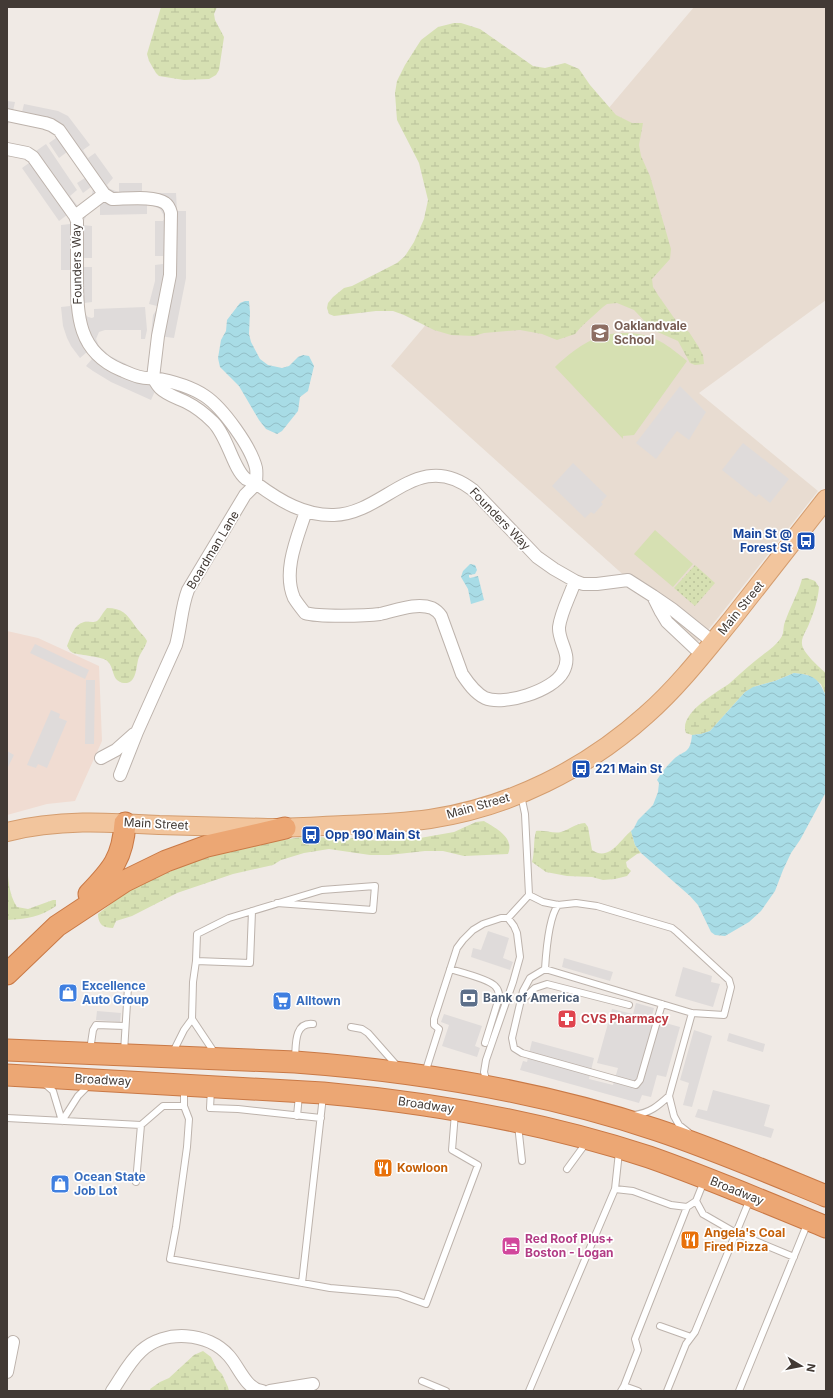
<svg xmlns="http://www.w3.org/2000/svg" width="833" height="1398" viewBox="0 0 833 1398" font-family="Inter,sans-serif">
  <defs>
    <pattern id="wetland-marsh" width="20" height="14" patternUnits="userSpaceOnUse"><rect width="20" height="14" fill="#d6e0b2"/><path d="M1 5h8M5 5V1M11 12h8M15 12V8" fill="none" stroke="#b9c19a"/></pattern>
    <pattern id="park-dots" width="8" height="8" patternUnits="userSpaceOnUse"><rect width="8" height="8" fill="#d6e0b2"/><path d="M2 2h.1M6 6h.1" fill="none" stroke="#b9c19a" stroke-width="1.8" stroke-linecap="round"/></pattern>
    <pattern id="water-waves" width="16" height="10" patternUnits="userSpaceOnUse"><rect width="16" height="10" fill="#a8dce6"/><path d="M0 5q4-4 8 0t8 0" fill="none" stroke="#92bec6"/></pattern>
  </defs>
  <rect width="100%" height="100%" fill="#f0eae5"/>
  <path fill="#f0dcd2" d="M7,631L38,638L99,666L102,741L75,801L47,804L7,815Z"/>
  <path fill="#e8dcd1" d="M694,7H826V300L699,393L818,491L713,624L698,642L391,366Z"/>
  <path fill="url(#wetland-marsh)" d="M161,7H217L214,14L215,20L224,37L219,70L216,75L209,79L184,80L159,76L156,73L149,61L147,54Z
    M454,23H461L480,29L533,66L545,68L565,63L579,69L590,85L616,115L632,123H643L639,145L641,156L650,176L671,249L670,259L652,279L653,287L658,295L679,325L689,332L698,346L703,355L704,364L695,365L690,363L678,341L653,330L634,310L617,303L607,304L603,307L582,326L575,334L557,340L542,334L520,330L484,333L474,336L451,335L434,330L404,315L393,311H376L334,316L329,314L327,308L328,303L333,297L344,288L352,286L397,263L405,256L414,242L424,219L428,200L419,163L397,120L395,93L397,81L405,65L421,40L438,27Z
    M807,578L815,581L819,587C818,600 814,612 809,624C807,630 801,637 802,644C802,652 820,668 826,673V696L821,684L808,675L794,673L789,675L775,681L756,686L745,692L710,731L701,734L692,735L686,733C678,713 718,692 730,683C738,676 746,668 755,661C764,653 776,647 782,636C784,632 783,626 785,622C790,607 798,594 802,579Z
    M107,608C122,608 127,614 135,626C138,631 144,635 147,641C145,648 140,653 138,660C136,669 136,684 124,683C121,683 118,681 116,679C112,673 113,665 106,660C102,657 81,655 73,653L70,651L67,646C71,637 73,625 84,622C88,621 93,623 97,621C100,619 103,612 107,608Z
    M484,821C495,828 515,837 508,854L464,856L443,851H425L389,855H370L329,849L304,853L281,860L273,865L233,874L177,893L132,916L116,921L113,928C104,928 98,925 98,914L112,903L120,893L183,866L193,859L262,843L309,836L340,839L353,838L379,841L393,837L420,838L454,832L476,822Z
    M585,823L588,827L592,850C609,862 620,840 631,831L635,845L641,853L637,854L626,862L627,867L631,871L627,876L615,879L603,880L592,877L567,876L546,872L532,862C535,852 533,842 536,831C545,830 554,834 561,832C571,829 574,824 585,823Z
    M7,860C8,875 8,894 17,907L28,909L53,900H56V906C40,917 27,919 7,920Z
    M203,1351L211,1357L217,1369L222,1374L228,1387L229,1391H151L150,1389L160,1382L169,1378L194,1355Z"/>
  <path fill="url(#park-dots)" d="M695,565L715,583L695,606L674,588Z"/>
  <path fill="#d6e0b2" d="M630,333C655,335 668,345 687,361L634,435L623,436V439L555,367C566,356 584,342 599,337C609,333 620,333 630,333Z
    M655,530L693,564L673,587L634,554Z"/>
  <path fill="#dfdbda" d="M7,101L15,102L13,111L22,112L24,104L58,111L68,116L90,145L83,150L88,158L95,153L113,178L107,185L110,189L119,192V183H142V193H176L177,211H186V278L174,338L151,335L153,315L158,308L157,306L149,304L155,281V265L163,264V256H155V221H163L164,219L163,214L160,209L149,204L147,205V214L100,215V206L92,194L93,189L91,187L83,193L77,183L85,178L67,152L59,158L49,143L56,138L55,134L48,130L9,122L7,129Z
    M46,144L77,190L70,196L86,217L83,222V225L92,226V258H83L84,267H92V302L84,303V313L88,317L92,318L94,317V309L145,307L147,330L145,339H141V330H105L99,332L96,339L99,346L110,356L132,367L155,391L151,400L111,382L93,371L86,366L92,359L87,352L80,358L71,346L67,338L63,326L61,307L70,306V270H61V225L70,224L71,222L69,217L67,215L59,221L22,168L29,163L36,151Z
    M680,386L706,412L689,440L677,431L656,459L636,443Z
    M743,443L789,479L770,503L759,494L756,497L722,470Z
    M573,463L607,496L601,502L603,504L594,514L591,512L585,518L552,486Z
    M35,644L89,670L85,679L30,653Z
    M86,680H95L94,744H85Z
    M51,710L60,714L59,718L67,721L47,768L38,764L36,768L27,765Z
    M7,751L14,755L7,769Z
    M488,931L509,938L503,958L513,962L510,970L471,957L473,948L481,950Z
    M564,958L613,972L610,981L562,967Z
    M683,967L712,976L711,982L720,984L713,1007L675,996Z
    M636,1003L654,1008L651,1019L680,1027L666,1077L657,1075L651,1097L642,1095L639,1103L520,1070L523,1061L527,1062L532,1041L594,1058L589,1079L613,1085L618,1068L597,1063L612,1009L633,1014Z
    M97,1011L121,1013L120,1022L96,1020Z
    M444,1014L482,1026L475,1046L480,1048L477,1057L442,1046L449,1025L441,1022Z
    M694,1030L712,1036L692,1107L683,1105L689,1083L680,1080Z
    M729,1033L765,1044L763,1052L727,1041Z
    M713,1090L770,1105L764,1126L774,1129L771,1138L695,1117L698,1109L707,1111Z"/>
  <path fill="url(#water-waves)" d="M245,301H249L250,312L249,334L251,342L260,359L268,365L282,368L289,366L298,357L303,355L309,356L314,366L308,391L300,397L298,411L282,431L277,434L266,429L259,420L239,386L220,367L218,358L221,340L226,331L227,320L240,303Z
    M470,564L475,565L477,570L475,574L469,575V577L470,578L478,576L484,600L471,604L468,589L461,577L463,571Z
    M794,673C814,675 818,678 826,696V792L800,840L791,853L783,870L775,891L761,911L749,922L725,936L715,935L711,932L698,905L690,896L641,853L635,845L631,831L634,828L638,820L653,805L658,792L659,783L657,780C661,773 666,767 672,761C683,749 690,756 692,735L701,734L710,731L745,692L753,687L775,681Z"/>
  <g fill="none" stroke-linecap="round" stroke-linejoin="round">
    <g stroke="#bdb3ac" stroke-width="8">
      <path id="lane" d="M521,795L525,814L529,895
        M508,918L529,895L543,902L558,905L576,903L597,906L672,928L677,932L729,980L731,987L724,1015L692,1013L545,969C546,953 549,917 558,905
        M196,961L250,963L252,911
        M450,969C460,972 489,979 495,986C499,990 500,995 498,1001L485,1043
        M545,969L530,978L523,991L512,1038L514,1048L522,1053L636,1085L640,1080L662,1004
        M521,1001L535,988L547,984L629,1005
        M351,1027L362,1029L368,1033L398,1067
        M90,1050L93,1030L96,1025L125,1026
        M124,1052L128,987
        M172,1054L184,1030L192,1019
        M216,1055L192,1019L193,982L196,961L197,934L229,918L322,890L375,886L373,910L277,903
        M295,1058C296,1045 294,1022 313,1024
        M425,1073L439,1029L434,1025V1019L457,948L463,940L473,930L483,924L501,918H508L514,926L517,933L520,957L513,982L486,1060L484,1072L487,1083
        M45,1084L53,1091L62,1121
        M184,1088V1106L189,1119L187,1147L176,1227L170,1259L330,1288L398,1294L426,1304L478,1165L452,1150L455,1113
        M211,1089L210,1108L238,1109L321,1118
        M634,1115C650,1113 658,1106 669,1096
        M297,1116L299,1095
        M7,1118L141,1125L163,1106H184
        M62,1121L78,1096L90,1084
        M518,1125L522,1161
        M688,1132L679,1125L674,1116L669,1096L692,1013
        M567,1169L586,1143
        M136,1182L141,1125
        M615,1189L633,1191L671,1205L687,1207
        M696,1201L703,1214L736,1233L794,1257
        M302,1283L323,1096
        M660,1326L691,1337
        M422,1381L446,1391
        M624,1386L638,1350L635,1339L687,1207L696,1201L704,1181
        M529,1391L615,1189L619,1152
        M621,1391L624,1386L638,1391
        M667,1391L686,1344L695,1332L750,1199
        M739,1391L808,1222"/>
    </g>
    <g stroke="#bdb3ac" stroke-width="14">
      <path id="street" d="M7,115L45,123L51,125L59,130L104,194L112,199C125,199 154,195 165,203C168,205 170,209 171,213L170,275L158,336L153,378C141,379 133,375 121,370C78,352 77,316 77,276C77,257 77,239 77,221L75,216L33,157L27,153L7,149
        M75,216L104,194
        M256,484C256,479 257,473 256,468C251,447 223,408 205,396C190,386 171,381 153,378C155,381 157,385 160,388C167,395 178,398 186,402C196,407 205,414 213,422C228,437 233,469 246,479C250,481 254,482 257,484C280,501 305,516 334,515C385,514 418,447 473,490L537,557L554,569L575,581L583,584H597L628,580L653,596
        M306,511C298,536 282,571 294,598C297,603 301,608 305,613C317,617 366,616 380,614C395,611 416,602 432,608C436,610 439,613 441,616L462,674C468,683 475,693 485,698C504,706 553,691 563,672C573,654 558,643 559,627C561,612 570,596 575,581
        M702,655L667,622L661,612L653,596L672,609L713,642
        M101,758L116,750L134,734
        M120,775L137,732L176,645C181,627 181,608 188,590L245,495L256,484
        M7,1372L13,1342
        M112,1391C121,1378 129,1362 141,1351C165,1329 208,1332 229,1356C239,1367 246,1389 262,1391
        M270,1391L313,1384"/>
    </g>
    <g stroke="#d49d6f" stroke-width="20">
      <path id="primary" d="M7,832C57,819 108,822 159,825C195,826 232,827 268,828C294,828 319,826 344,825C373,824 402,823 430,819C510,807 586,769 646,715C678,687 705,652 732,619C763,579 795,539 826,499"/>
    </g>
    <g stroke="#c97946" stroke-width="23">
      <path id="highway" d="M89,894C112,870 123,858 125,823
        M7,974L57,926L125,881L166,861L207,846L285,828
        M7,1050L295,1062C417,1071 540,1091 657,1130C714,1149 770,1173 826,1196
        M7,1075L323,1093C434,1103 543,1122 649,1157C709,1178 767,1203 826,1227"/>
    </g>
    <use href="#lane" stroke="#fff" stroke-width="6"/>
    <use href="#street" stroke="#fff" stroke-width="12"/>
    <use href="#primary" stroke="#f2c59d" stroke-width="18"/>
    <use href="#highway" stroke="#eca774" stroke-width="21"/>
  </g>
  <defs>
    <g id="school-square" transform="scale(1)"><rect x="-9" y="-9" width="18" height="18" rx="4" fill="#8d6e63" stroke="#fff"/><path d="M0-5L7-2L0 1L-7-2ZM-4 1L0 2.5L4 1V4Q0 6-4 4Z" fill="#fff"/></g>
    <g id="bus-square" transform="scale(1)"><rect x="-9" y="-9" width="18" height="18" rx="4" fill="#1a4fb4" stroke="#fff"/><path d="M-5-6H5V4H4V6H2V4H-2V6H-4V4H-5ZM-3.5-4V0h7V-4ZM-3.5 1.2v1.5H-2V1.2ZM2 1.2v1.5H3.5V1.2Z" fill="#fff"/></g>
    <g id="shop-square" transform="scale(1)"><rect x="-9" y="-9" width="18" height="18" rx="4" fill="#3f7fe0" stroke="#fff"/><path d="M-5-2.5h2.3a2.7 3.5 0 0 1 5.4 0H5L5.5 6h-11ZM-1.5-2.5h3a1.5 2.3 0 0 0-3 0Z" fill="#fff"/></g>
    <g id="bank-square" transform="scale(1)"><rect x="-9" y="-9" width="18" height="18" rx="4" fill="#5c6f8a" stroke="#fff"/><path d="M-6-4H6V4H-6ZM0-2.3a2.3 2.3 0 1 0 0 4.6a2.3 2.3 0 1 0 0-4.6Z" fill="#fff"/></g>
    <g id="supermarket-square" transform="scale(1)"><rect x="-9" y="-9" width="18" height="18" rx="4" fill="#3f7fe0" stroke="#fff"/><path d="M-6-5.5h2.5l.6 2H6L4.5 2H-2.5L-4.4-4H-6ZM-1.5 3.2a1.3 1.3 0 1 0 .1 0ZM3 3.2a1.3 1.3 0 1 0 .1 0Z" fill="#fff"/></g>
    <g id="pharmacy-square" transform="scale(1)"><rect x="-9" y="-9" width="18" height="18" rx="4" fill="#e0444e" stroke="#fff"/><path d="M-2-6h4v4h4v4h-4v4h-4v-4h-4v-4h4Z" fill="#fff"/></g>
    <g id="restaurant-square" transform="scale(1)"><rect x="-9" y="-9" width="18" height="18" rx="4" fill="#e8710a" stroke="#fff"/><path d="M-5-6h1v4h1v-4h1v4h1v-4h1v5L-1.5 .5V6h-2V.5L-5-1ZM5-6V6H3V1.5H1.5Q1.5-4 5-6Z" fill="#fff"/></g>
    <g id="hotel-square" transform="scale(1)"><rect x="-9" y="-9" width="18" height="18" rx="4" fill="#d1479c" stroke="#fff"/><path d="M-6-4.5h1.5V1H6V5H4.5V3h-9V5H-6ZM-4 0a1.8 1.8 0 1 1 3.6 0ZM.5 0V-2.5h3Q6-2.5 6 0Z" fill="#fff"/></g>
  </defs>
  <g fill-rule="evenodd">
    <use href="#school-square" x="600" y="333"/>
    <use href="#bus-square" x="806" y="541"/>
    <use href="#bus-square" x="581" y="769"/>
    <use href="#bus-square" x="311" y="835"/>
    <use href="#shop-square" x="68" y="993"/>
    <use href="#bank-square" x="469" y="998"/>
    <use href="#supermarket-square" x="282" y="1001"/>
    <use href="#pharmacy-square" x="567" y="1019"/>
    <use href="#restaurant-square" x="383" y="1168"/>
    <use href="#shop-square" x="60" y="1184"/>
    <use href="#restaurant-square" x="690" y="1240"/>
    <use href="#hotel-square" x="511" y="1246"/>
  </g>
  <g text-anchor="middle" stroke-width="3.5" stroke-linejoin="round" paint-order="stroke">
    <g font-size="12" fill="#423a35" stroke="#fff">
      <text transform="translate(77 264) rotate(-91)" y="4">Founders Way</text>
      <text transform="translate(500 519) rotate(46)" y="4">Founders Way</text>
      <text transform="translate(213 550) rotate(-59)" y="4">Boardman Lane</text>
      <text transform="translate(741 608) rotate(-51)" y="4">Main Street</text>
      <text transform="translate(478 806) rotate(-16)" y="4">Main Street</text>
      <text transform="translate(156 824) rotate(3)" y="4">Main Street</text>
      <text transform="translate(103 1080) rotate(3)" y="4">Broadway</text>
      <text transform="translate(426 1105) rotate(8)" y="4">Broadway</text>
      <text transform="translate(737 1191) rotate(22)" y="4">Broadway</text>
    </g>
    <g font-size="12" font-weight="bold" fill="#785e54" stroke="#fff" text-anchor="start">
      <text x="614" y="330">Oaklandvale<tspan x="614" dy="14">School</tspan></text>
    </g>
    <g font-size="12" font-weight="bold" fill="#164399" stroke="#fff" text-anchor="start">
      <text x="792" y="538" text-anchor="end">Main St @<tspan x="792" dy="14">Forest St</tspan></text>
      <text x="595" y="773">221 Main St</text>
      <text x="325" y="839">Opp 190 Main St</text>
    </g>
    <g font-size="12" font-weight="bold" fill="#366cbe" stroke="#fff" text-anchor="start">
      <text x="82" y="990">Excellence<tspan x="82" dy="14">Auto Group</tspan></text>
      <text x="296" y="1005">Alltown</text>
      <text x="74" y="1181">Ocean State<tspan x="74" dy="14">Job Lot</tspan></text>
    </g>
    <g font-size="12" font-weight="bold" fill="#4e5e75" stroke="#fff" text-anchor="start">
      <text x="483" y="1002">Bank of America</text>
    </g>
    <g font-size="12" font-weight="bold" fill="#be3a42" stroke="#fff" text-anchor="start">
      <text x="581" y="1023">CVS Pharmacy</text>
    </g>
    <g font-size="12" font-weight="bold" fill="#c56008" stroke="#fff" text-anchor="start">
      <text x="397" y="1172">Kowloon</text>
      <text x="704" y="1237">Angela's Coal<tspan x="704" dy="14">Fired Pizza</tspan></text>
    </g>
    <g font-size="12" font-weight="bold" fill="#b23c85" stroke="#fff" text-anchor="start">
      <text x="525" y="1243">Red Roof Plus+<tspan x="525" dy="14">Boston - Logan</tspan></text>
    </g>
  </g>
  <rect width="833" height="1398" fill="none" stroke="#423a35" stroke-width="16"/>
  <g transform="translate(801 1366) rotate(100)" stroke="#ffffff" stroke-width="3" paint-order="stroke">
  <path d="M0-3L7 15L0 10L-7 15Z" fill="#423a35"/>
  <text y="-6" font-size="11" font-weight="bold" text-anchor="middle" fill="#423a35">N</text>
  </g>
</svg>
